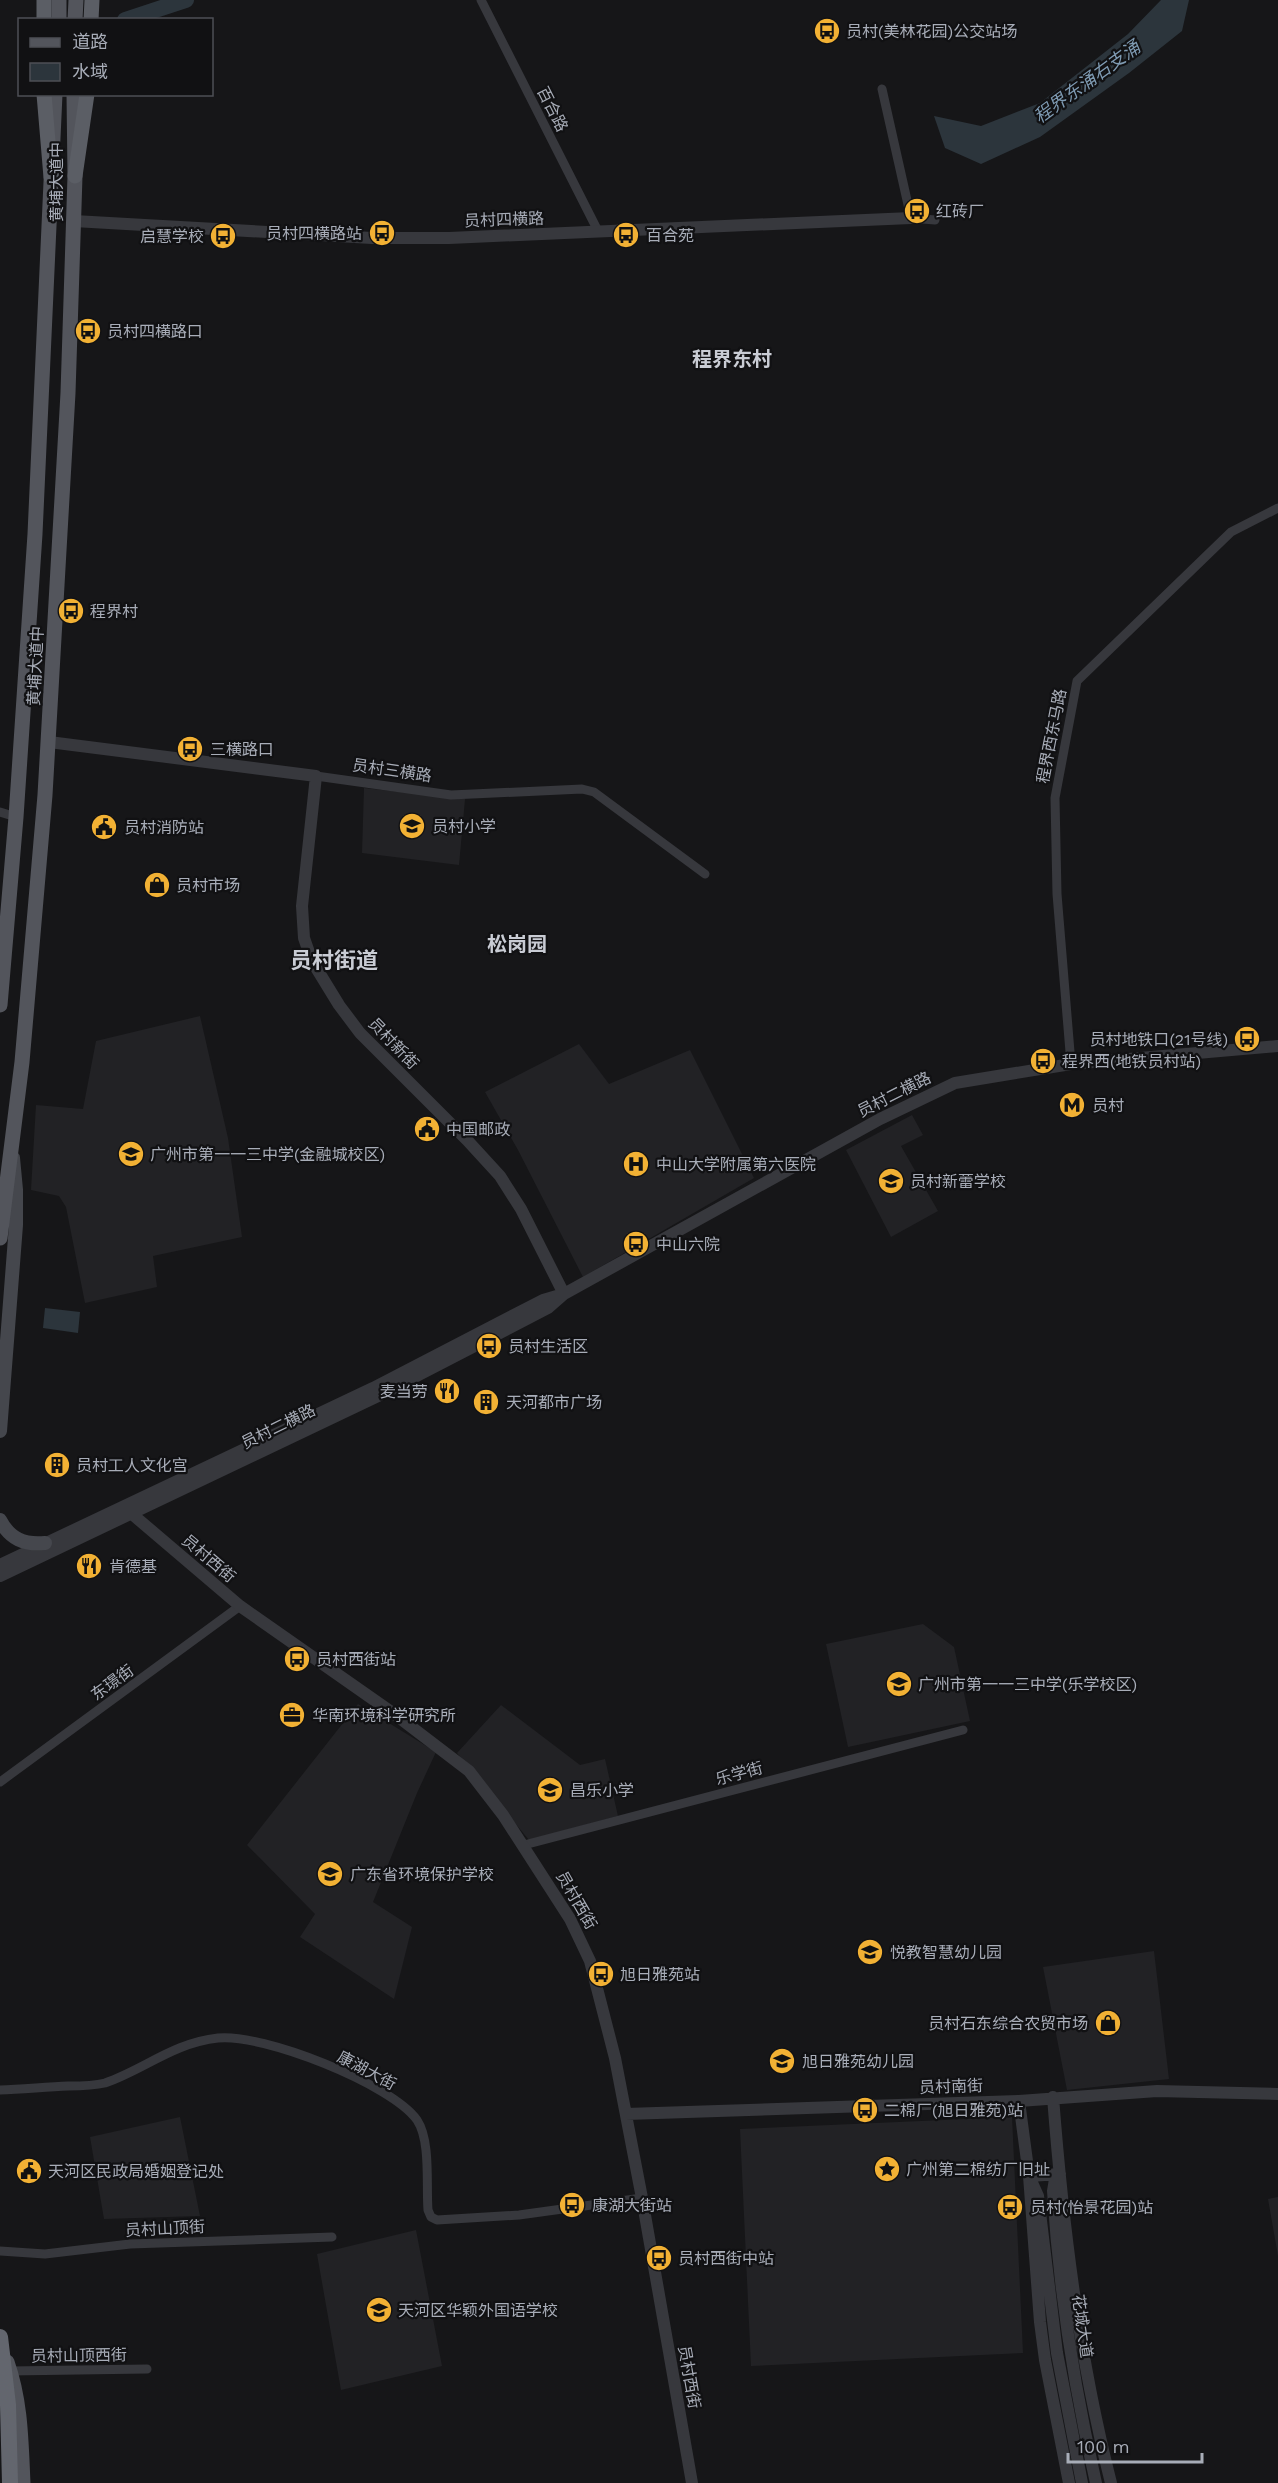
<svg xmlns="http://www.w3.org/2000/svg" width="1278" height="2483" viewBox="0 0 1278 2483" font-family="'Work Sans','Noto Sans SC',sans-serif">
  <rect width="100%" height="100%" fill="#161618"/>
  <path fill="#222225" d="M364,788L465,799L459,865L362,853Z
    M200,1016L228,1138L242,1237L153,1256L157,1287L85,1303L66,1207L59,1196L31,1190L36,1105L83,1109L96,1041Z
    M579,1044L609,1084L690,1050L754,1178L583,1277L518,1150L485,1092Z
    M912,1115L923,1135L901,1146L938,1211L891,1237L846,1150Z
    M923,1624L954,1647L970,1721L848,1747L826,1644Z
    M358,1704L436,1752L417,1793L373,1902L412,1927L394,1999L300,1937L315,1914L247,1845Z
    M501,1705L580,1765L605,1759L618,1816L529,1840L457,1753Z
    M1154,1951L1169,2079L1067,2090L1043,1967Z
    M180,2117L200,2216L104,2219L90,2137Z
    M1012,2117L1023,2353L751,2366L740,2129Z
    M1278,2197V2256L1268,2199Z
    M416,2230L442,2366L341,2390L317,2254Z"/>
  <path fill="#2c353c" d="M1161,0H1189L1182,31L1129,73L1040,137L981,164L945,148L934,116L981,126L1040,103L1128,34Z
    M45,1308L80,1312L78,1333L43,1328Z"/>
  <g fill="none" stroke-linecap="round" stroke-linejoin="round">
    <path stroke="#2c353c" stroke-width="16" d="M125,20L186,0"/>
    <path stroke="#37383d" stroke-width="9" d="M481,0L598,231
      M882,89L911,218L935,220
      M316,776L451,795L582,789L594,792L705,874
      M0,812L16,817
      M1071,1064L1057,894L1055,798L1077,681L1231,532L1278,508
      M0,1782L240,1606
      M524,1845L963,1730
      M0,2090C23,2089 46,2087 68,2086C80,2086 93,2086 105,2083C145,2069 173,2043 218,2038C262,2033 392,2084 417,2120C431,2141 426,2185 428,2210L431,2217L437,2220L519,2215L642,2198
      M0,2251L45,2254L130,2244L332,2237
      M10,2371L147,2369"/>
    <path stroke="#37383d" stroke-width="12" d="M74,221L372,238H449L911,218
      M49,742L316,776L302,906L304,938L312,961L339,1005L360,1033L467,1140L500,1176L521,1209L564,1294
      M132,1514L240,1606L397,1716L469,1771L503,1815L570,1919L590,1961L615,2058L642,2198L692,2483
      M0,1565L373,1388L543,1300L560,1295
      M0,1576L380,1395L548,1308L564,1294L880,1119L955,1083L1071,1064L1278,1046
      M1053,2097C1063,2227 1079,2357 1111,2483
      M1019,2101L1029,2176L1040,2322L1045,2360L1069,2483
      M626,2114L1019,2101L1157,2091L1278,2094
      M1060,2174L1029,2176L1038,2196L1057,2353L1082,2483
      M1059,2175L1055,2179L1053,2191C1059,2290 1074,2387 1096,2483"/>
    <path stroke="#45474d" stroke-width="14" d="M0,1431L16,1225V1190L13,1158
      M0,1520C10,1539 24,1545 45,1543"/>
    <path stroke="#53555c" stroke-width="15" d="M59,20V0
      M75,20L76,0
      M0,1005L16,817L35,534L55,94
      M0,1238L22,1062L45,795L68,393L75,176L74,94
      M7,2362C21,2402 21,2441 23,2483"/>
    <path stroke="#5b5e65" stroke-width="15" d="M44,20V0
      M91,20L92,0
      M44,94L51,177
      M75,176L87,94"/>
    <path stroke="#63666e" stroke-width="16" d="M0,2337L8,2405L10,2483"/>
  </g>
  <defs>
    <g id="bus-disc" transform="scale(1.35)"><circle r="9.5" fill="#f2b134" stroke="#111113"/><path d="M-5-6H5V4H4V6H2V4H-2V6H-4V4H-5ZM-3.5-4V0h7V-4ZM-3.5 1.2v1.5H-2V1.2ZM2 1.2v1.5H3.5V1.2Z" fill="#111"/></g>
    <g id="school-disc" transform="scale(1.35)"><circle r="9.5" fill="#f2b134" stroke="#111113"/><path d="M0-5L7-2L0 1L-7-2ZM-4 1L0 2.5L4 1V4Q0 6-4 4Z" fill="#111"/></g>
    <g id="civic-disc" transform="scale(1.35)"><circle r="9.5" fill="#f2b134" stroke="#111113"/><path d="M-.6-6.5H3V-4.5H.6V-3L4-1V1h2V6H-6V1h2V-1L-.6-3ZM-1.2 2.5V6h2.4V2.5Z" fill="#111"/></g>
    <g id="shop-disc" transform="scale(1.35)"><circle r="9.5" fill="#f2b134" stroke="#111113"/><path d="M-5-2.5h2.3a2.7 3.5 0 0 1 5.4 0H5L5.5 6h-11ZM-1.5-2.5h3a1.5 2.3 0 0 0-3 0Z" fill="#111"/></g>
    <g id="metro-disc" transform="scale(1.35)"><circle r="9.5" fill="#f2b134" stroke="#111113"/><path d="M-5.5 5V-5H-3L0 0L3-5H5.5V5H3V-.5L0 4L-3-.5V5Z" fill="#111"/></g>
    <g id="hospital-disc" transform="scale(1.35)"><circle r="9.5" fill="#f2b134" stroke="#111113"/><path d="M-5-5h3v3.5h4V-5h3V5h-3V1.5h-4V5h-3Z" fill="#111"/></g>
    <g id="restaurant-disc" transform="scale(1.35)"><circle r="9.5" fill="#f2b134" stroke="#111113"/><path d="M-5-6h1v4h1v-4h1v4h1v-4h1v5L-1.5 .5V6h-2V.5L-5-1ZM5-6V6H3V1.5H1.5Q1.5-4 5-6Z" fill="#111"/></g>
    <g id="building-disc" transform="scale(1.35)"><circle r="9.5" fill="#f2b134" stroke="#111113"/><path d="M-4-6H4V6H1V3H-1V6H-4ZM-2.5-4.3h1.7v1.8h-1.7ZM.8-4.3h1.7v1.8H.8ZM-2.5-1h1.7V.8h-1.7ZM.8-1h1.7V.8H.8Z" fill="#111"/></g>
    <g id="office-disc" transform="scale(1.35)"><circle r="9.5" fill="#f2b134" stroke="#111113"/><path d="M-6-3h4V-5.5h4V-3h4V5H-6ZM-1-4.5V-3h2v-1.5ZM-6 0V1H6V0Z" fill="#111"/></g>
    <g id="sight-disc" transform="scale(1.35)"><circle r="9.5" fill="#f2b134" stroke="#111113"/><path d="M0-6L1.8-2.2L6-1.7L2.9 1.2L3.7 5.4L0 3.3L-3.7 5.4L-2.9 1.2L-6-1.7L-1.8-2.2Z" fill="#111"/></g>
  </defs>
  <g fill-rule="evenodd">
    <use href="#bus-disc" x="827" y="31"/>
    <use href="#bus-disc" x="917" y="211"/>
    <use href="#bus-disc" x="382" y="233"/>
    <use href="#bus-disc" x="626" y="235"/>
    <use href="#bus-disc" x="223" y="236"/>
    <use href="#bus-disc" x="88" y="331"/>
    <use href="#bus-disc" x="71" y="611"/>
    <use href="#bus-disc" x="190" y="749"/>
    <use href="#school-disc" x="412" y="826"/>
    <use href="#civic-disc" x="104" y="827"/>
    <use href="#shop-disc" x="157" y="885"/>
    <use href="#bus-disc" x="1247" y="1039"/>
    <use href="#bus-disc" x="1043" y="1061"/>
    <use href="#metro-disc" x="1072" y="1105"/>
    <use href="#civic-disc" x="427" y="1129"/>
    <use href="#school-disc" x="131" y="1154"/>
    <use href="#hospital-disc" x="636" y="1164"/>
    <use href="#school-disc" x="891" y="1181"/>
    <use href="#bus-disc" x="636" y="1244"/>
    <use href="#bus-disc" x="489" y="1346"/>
    <use href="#restaurant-disc" x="447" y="1391"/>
    <use href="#building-disc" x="486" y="1402"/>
    <use href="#building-disc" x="57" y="1465"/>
    <use href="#restaurant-disc" x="89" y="1566"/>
    <use href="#bus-disc" x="297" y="1659"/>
    <use href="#school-disc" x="899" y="1684"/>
    <use href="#office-disc" x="292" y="1715"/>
    <use href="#school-disc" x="550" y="1790"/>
    <use href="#school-disc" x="330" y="1874"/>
    <use href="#school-disc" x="870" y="1952"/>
    <use href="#bus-disc" x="601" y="1974"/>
    <use href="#shop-disc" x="1108" y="2023"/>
    <use href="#school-disc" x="782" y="2061"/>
    <use href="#bus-disc" x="865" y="2110"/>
    <use href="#sight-disc" x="887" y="2169"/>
    <use href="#civic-disc" x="29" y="2171"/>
    <use href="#bus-disc" x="572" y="2205"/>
    <use href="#bus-disc" x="1010" y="2207"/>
    <use href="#bus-disc" x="659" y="2258"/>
    <use href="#school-disc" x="379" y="2310"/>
  </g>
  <g text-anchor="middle" stroke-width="4.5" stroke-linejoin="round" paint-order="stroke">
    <g font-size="16" fill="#a8adb8" stroke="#111113" text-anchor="start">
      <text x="846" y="37">员村(美林花园)公交站场</text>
      <text x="936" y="217">红砖厂</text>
      <text x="362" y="239" text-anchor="end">员村四横路站</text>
      <text x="646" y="241">百合苑</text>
      <text x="204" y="242" text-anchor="end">启慧学校</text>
      <text x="107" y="337">员村四横路口</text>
      <text x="90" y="617">程界村</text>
      <text x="210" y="755">三横路口</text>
      <text x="432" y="832">员村小学</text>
      <text x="124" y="833">员村消防站</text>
      <text x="176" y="891">员村市场</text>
      <text x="1228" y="1045" text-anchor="end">员村地铁口(21号线)</text>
      <text x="1062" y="1067">程界西(地铁员村站)</text>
      <text x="1092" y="1111">员村</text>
      <text x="446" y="1135">中国邮政</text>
      <text x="150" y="1160">广州市第一一三中学(金融城校区)</text>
      <text x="656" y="1170">中山大学附属第六医院</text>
      <text x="910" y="1187">员村新蕾学校</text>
      <text x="656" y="1250">中山六院</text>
      <text x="508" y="1352">员村生活区</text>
      <text x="428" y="1397" text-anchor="end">麦当劳</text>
      <text x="506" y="1408">天河都市广场</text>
      <text x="76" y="1471">员村工人文化宫</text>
      <text x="109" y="1572">肯德基</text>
      <text x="316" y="1665">员村西街站</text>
      <text x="918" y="1690">广州市第一一三中学(乐学校区)</text>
      <text x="312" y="1721">华南环境科学研究所</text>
      <text x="570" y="1796">昌乐小学</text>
      <text x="350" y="1880">广东省环境保护学校</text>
      <text x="890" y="1958">悦教智慧幼儿园</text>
      <text x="620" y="1980">旭日雅苑站</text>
      <text x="1088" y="2029" text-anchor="end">员村石东综合农贸市场</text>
      <text x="802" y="2067">旭日雅苑幼儿园</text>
      <text x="884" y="2116">二棉厂(旭日雅苑)站</text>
      <text x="906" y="2175">广州第二棉纺厂旧址</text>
      <text x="48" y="2177">天河区民政局婚姻登记处</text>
      <text x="592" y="2211">康湖大街站</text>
      <text x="1030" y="2213">员村(怡景花园)站</text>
      <text x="678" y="2264">员村西街中站</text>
      <text x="398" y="2316">天河区华颖外国语学校</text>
    </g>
    <g font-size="16" fill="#a8adb8" stroke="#111113">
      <text transform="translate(553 109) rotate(63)" y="6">百合路</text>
      <text transform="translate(56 182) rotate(-90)" y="6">黄埔大道中</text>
      <text transform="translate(504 219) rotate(-2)" y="6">员村四横路</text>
      <text transform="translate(35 666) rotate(-87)" y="6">黄埔大道中</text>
      <text transform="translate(1051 736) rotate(-79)" y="6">程界西东马路</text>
      <text transform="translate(392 770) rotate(8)" y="6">员村三横路</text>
      <text transform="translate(394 1043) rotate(46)" y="6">员村新街</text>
      <text transform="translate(894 1094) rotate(-27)" y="6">员村二横路</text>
      <text transform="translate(278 1426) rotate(-26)" y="6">员村二横路</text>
      <text transform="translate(209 1558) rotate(40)" y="6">员村西街</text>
      <text transform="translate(112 1682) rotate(-36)" y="6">东璟街</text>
      <text transform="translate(739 1773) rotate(-15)" y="6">乐学街</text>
      <text transform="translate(577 1900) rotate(60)" y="6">员村西街</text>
      <text transform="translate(367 2070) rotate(28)" y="6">康湖大街</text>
      <text transform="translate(951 2086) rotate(-2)" y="6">员村南街</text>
      <text transform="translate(165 2228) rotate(-3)" y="6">员村山顶街</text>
      <text transform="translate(1083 2326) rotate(82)" y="6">花城大道</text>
      <text transform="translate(79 2355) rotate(-1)" y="6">员村山顶西街</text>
      <text transform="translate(690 2377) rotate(80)" y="6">员村西街</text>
    </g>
    <g font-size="18" font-style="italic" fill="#7f9bb3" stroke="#111113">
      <text transform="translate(1087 82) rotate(-36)" y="6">程界东涌右支涌</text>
    </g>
    <g font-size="20" font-weight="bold" fill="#c9ccd4" stroke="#111113">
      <text x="732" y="366">程界东村</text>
      <text x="517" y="951">松岗园</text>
    </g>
    <g font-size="22" font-weight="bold" fill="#c9ccd4" stroke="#111113">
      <text x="334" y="968">员村街道</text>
    </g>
  </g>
  <rect x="18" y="18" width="195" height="78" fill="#111113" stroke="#4d4f55" stroke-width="1.5"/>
  <rect x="30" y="38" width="30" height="9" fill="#53555c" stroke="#4d4f55" stroke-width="1.5"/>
  <text x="72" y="48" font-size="18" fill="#a8adb8">道路</text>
  <rect x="30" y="63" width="30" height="18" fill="#2c353c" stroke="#4d4f55" stroke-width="1.5"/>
  <text x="72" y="78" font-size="18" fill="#a8adb8">水域</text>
  <path d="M1068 2453v9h134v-9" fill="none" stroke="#a8adb8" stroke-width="3"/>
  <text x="1077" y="2453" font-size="18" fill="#a8adb8" stroke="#111113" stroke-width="4.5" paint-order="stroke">100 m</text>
</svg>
